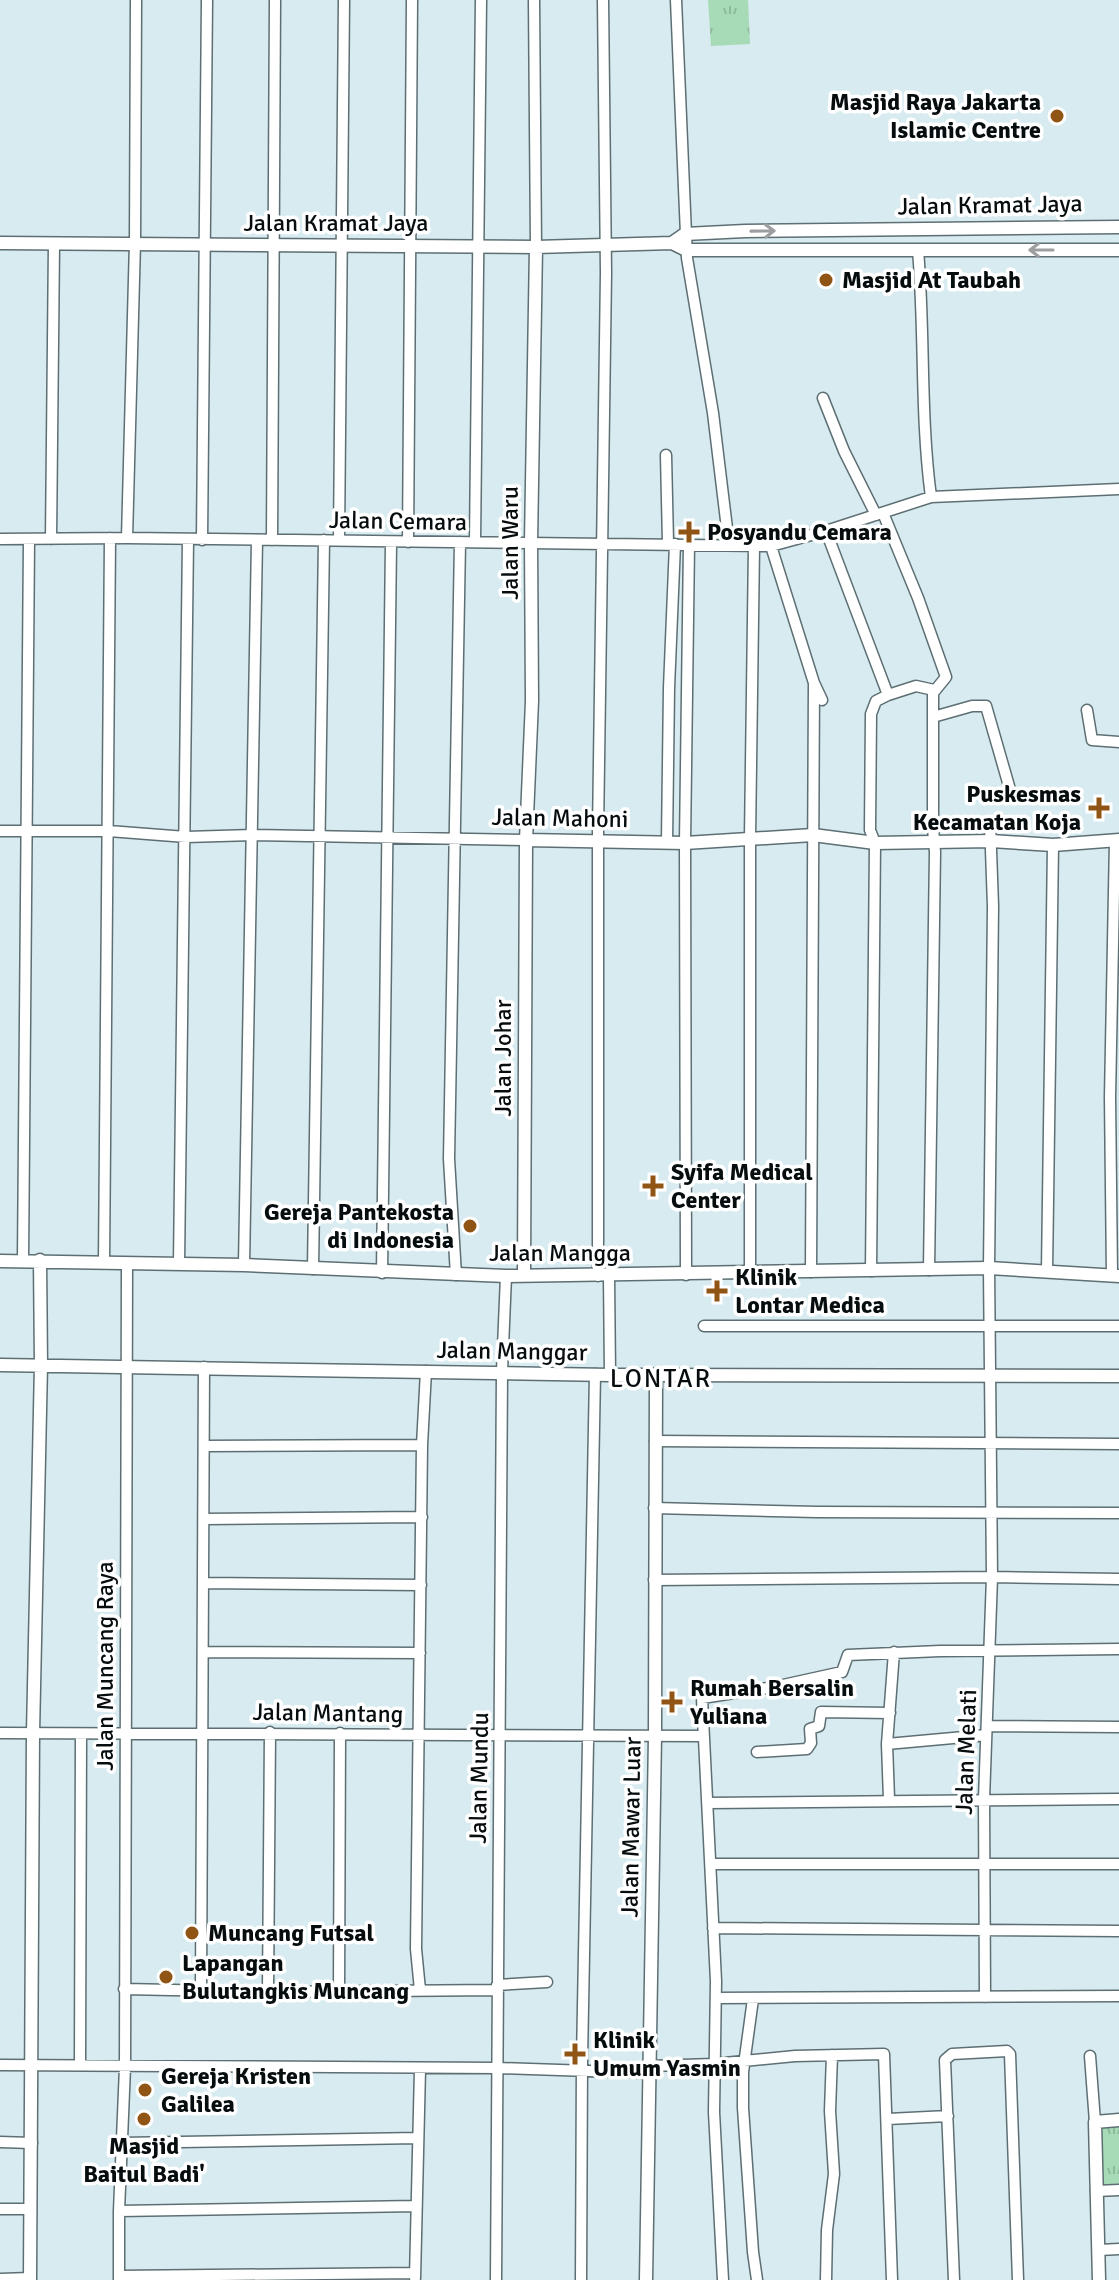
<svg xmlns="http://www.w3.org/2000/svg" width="1119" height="2280" viewBox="0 0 1119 2280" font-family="Signika,sans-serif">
  <defs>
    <pattern id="grass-tufts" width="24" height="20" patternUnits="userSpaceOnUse" patternTransform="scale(2)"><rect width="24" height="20" fill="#a7dab6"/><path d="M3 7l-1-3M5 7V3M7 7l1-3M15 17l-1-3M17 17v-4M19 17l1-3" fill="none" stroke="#8eba9b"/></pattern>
  </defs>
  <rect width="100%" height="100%" fill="#d7ebf0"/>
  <path fill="url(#grass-tufts)" d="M708,0H748L750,44L711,46Z
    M1119,2122V2188L1098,2190L1096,2129Z"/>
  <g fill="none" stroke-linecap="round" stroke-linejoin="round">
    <g stroke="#5d6f73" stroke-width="13">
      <path id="minor" d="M534,0L536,247
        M676,0L687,258L713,413L729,545
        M918,250C925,332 920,415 931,497
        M823,398L844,451L876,515
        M666,455L668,543
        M883,513L918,598L946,677L933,693V828L935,852L929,1270
        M826,531L888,695L876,701L871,714L870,830L875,843L871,1271
        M127,538L135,242L136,0
        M0,539L127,538L771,546L826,531L931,497L1119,489
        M51,539L54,243
        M202,540L207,0
        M272,540L275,0
        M339,540L344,0
        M408,542L412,0
        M475,542L481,0
        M771,546L814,683L822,700
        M888,695L916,686L934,690
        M1087,710L1092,740L1119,742
        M933,717L972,706H986L1011,793
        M0,831H109L186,837L253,835L526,840
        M667,842L669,688L675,544
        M23,1261L29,540
        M104,1263L110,538
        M179,1264L188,540
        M244,1265L257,540
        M313,1269L324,540
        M1047,1271L1053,845
        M811,1272L814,683
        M382,1273L391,543
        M750,1273V838L754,546
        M456,1275L449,1159L460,542
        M686,1275L685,843L689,544
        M598,1276V832L606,273L603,0
        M609,1276L610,1375
        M1112,1276L1110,1097L1115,840
        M704,1326H1119
        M655,1441L1119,1444
        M204,1446L422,1445
        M654,1508L817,1512L1119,1513
        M204,1519L422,1517
        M654,1580L992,1577L1119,1579
        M204,1583L421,1585
        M203,1652L420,1653
        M988,1726L1119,1727
        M0,1733L703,1736
        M887,1744L894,1652
        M757,1752L807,1749L811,1743L810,1729L819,1726L821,1712L890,1713
        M889,1799L887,1744L986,1735
        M708,1803L1119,1799
        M711,1864H1119
        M713,1928L1119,1931
        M497,1985L547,1982
        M124,1989L268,1992L497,1990
        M201,1990L204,1367
        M420,1990L416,1949L422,1445L426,1371
        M268,1992L270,1732
        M339,1992L340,1733
        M985,1997L984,1799L992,1577L989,1268L993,906L990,822
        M716,1998L1119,1996
        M753,1999L743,2072V2108L753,2252L757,2280
        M1090,2056L1095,2122
        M0,2065L498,2068L648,2073
        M80,2065L81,1734
        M649,2066L714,2064L795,2056L884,2054L892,2280
        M888,2119L948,2116
        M0,2142L32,2143
        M121,2143L418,2138
        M1096,2191L1119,2190
        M0,2209H31
        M119,2211L416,2206
        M1099,2250L1119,2249
        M119,2276L415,2273
        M415,2278L420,2069
        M0,2279L30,2278
        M119,2280V2211L125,2067L127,1265
        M496,2280L502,1371L506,1276
        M581,2280L582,2059L595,1374
        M723,2280L714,2112L716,1981L702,1698L774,1687L842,1672L848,1655L940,1651L1119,1649
        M826,2280L827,2230L834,2174L830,2111L832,2055
        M954,2280L945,2060L952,2054L1007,2051L1010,2054L1018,2280"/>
    </g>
    <g stroke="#5d6f73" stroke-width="15">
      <path id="tertiary" d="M0,243L536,247L672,243L685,234L745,231L1119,227
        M672,243L686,250H1119
        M526,840L685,843L813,835L875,843L991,841L1053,845L1119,840
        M0,1261L244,1265L506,1276L989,1268L1119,1276
        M524,1275L526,840L532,701L531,542L536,247
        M0,1365L610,1375L1119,1376
        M30,2280L33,1733L41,1365L40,1260
        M646,2280L655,1736L656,1374
        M1099,2280L1095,2122L1119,2120"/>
    </g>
    <use href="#minor" stroke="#fff" stroke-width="10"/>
    <use href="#tertiary" stroke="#fff" stroke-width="12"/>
  </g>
  <defs><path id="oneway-shaft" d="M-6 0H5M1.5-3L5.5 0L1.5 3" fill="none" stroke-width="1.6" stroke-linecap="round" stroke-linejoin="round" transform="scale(2)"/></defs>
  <g stroke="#9c9e9f">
    <use href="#oneway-shaft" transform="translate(763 231) rotate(-1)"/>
    <use href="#oneway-shaft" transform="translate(1041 250) rotate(-180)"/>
  </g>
  <g fill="#905514" stroke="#fff" stroke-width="3">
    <circle cx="1057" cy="116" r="8"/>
    <circle cx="826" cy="280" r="8"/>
    <path d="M685 520h8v8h8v8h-8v8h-8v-8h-8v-8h8z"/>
    <path d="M1095 796h8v8h8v8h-8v8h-8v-8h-8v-8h8z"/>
    <path d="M649 1174h8v8h8v8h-8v8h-8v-8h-8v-8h8z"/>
    <circle cx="470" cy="1226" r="8"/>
    <path d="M713 1279h8v8h8v8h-8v8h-8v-8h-8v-8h8z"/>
    <path d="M668 1690h8v8h8v8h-8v8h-8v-8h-8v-8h8z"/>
    <circle cx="192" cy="1933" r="8"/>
    <circle cx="166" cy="1977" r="8"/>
    <path d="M571 2042h8v8h8v8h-8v8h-8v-8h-8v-8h8z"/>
    <circle cx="145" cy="2090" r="8"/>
    <circle cx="144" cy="2119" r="8"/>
  </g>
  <g text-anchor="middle" stroke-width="7" stroke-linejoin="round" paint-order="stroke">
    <g font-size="24" font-weight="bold" fill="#070d0f" stroke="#fff" text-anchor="start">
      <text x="1041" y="110" text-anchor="end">Masjid Raya Jakarta<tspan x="1041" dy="28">Islamic Centre</tspan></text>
      <text x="842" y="288">Masjid At Taubah</text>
      <text x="707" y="540">Posyandu Cemara</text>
      <text x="1081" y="802" text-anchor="end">Puskesmas<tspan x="1081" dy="28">Kecamatan Koja</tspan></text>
      <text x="671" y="1180">Syifa Medical<tspan x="671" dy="28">Center</tspan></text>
      <text x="454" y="1220" text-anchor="end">Gereja Pantekosta<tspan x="454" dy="28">di Indonesia</tspan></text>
      <text x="735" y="1285">Klinik<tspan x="735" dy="28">Lontar Medica</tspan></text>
      <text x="690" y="1696">Rumah Bersalin<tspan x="690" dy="28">Yuliana</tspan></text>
      <text x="208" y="1941">Muncang Futsal</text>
      <text x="182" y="1971">Lapangan<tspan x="182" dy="28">Bulutangkis Muncang</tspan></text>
      <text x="593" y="2048">Klinik<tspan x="593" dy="28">Umum Yasmin</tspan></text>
      <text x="161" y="2084">Gereja Kristen<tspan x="161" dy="28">Galilea</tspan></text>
      <text x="144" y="2154" text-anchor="middle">Masjid<tspan x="144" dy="28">Baitul Badi'</tspan></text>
    </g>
    <g font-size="24" fill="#070d0f" stroke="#fff">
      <text transform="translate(990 205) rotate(-1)" y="8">Jalan Kramat Jaya</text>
      <text x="336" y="231">Jalan Kramat Jaya</text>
      <text transform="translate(398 521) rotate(1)" y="8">Jalan Cemara</text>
      <text transform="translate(510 543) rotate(-90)" y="8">Jalan Waru</text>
      <text transform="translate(560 818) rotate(1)" y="8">Jalan Mahoni</text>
      <text transform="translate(503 1058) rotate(-90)" y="8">Jalan Johar</text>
      <text x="560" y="1261">Jalan Mangga</text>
      <text transform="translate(512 1351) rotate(1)" y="8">Jalan Manggar</text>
      <text transform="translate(105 1666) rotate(-90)" y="8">Jalan Muncang Raya</text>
      <text transform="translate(328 1713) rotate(1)" y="8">Jalan Mantang</text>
      <text transform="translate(966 1752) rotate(-88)" y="8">Jalan Melati</text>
      <text transform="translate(479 1778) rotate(-89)" y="8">Jalan Mundu</text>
      <text transform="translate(631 1827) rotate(-89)" y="8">Jalan Mawar Luar</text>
    </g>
    <g font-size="26" letter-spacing="2" fill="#070d0f" stroke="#fff">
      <text x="661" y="1387">LONTAR</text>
    </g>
  </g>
</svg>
